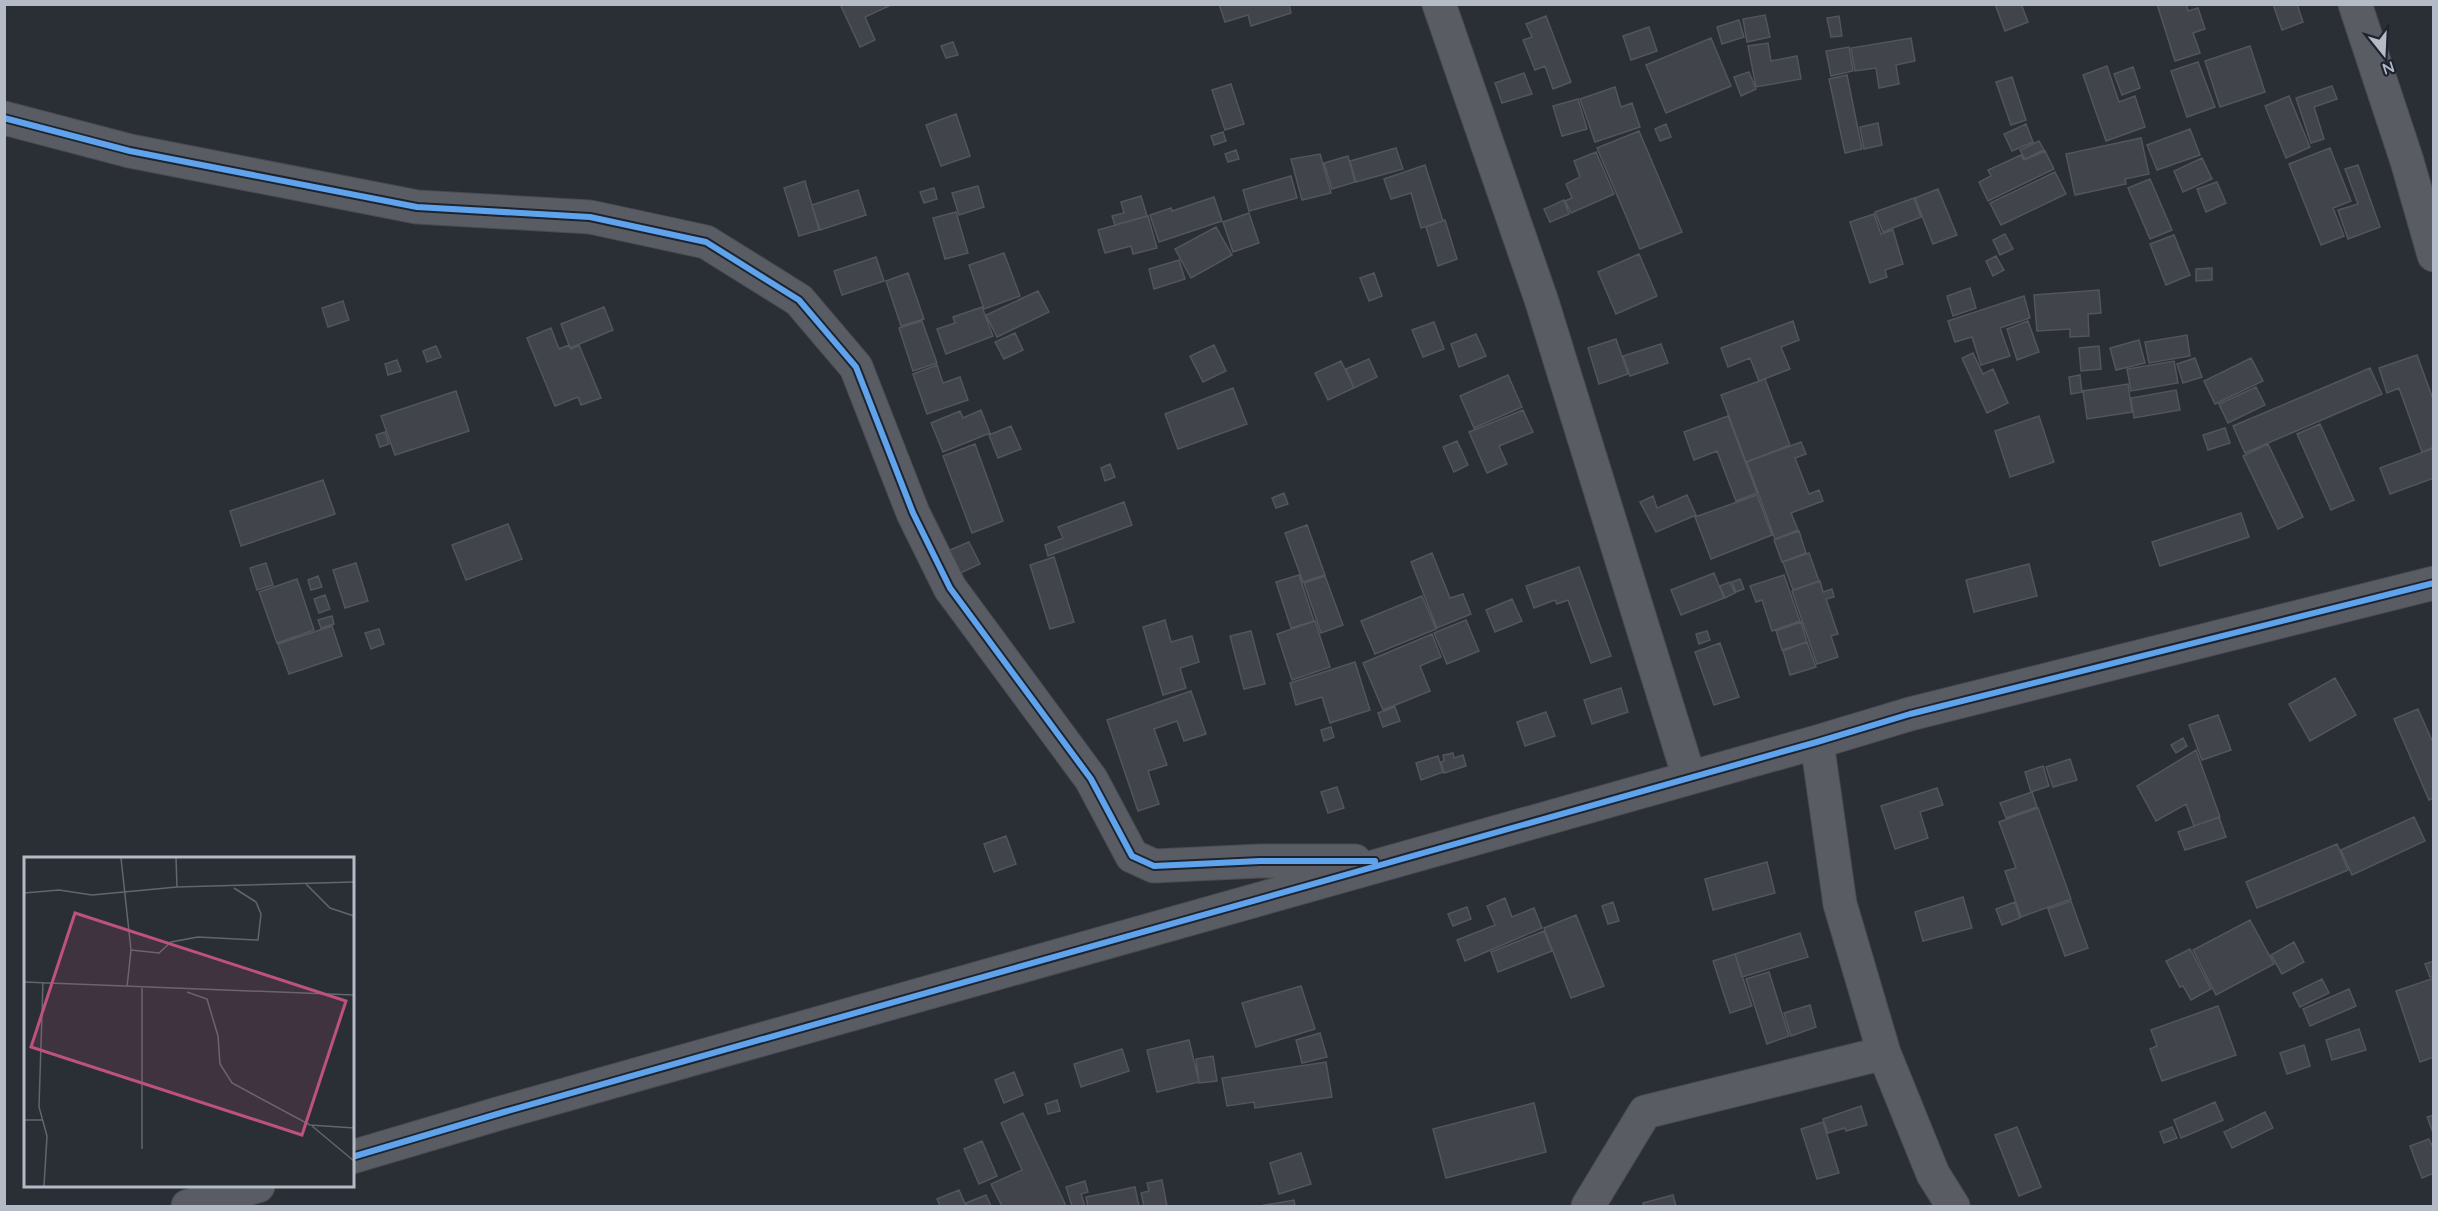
<svg xmlns="http://www.w3.org/2000/svg" width="2438" height="1211" viewBox="0 0 2438 1211" font-family="Quicksand,sans-serif">
  <rect width="100%" height="100%" fill="#2a2e35"/>
  <path fill="#41444a" stroke="#51555d" stroke-width="1.5" d="M840,4H893L865,17L875,40L860,47Z
    M1219,4H1289L1291,13L1251,26L1248,15L1225,22Z
    M1995,4H2021L2028,22L2005,31Z
    M2157,4H2186L2188,11L2198,8L2205,29L2193,33L2200,53L2175,61Z
    M2273,4H2297L2303,22L2282,30Z
    M1765,15L1770,37L1747,42L1743,19Z
    M1546,16L1571,82L1553,89L1545,66L1535,70L1523,40L1532,37L1526,24Z
    M1839,16L1842,36L1831,37L1827,18Z
    M1739,20L1744,37L1722,44L1717,27Z
    M1649,27L1657,51L1631,60L1623,36Z
    M1711,38L1731,86L1666,113L1646,65Z
    M1911,38L1915,61L1896,65L1899,84L1879,88L1876,68L1855,71L1851,48Z
    M953,42L958,55L946,58L941,46Z
    M1768,43L1771,61L1797,56L1801,79L1756,87L1748,46Z
    M2250,46L2265,92L2220,107L2205,61Z
    M1849,47L1853,71L1831,76L1826,51Z
    M2198,62L2215,107L2187,117L2171,71Z
    M2107,66L2119,102L2135,96L2145,127L2106,141L2083,75Z
    M2133,67L2140,88L2122,95L2114,74Z
    M1749,72L1756,89L1741,96L1734,77Z
    M1524,73L1532,94L1502,103L1495,83Z
    M1847,75L1862,149L1845,153L1829,79Z
    M2012,77L2026,120L2011,125L1996,82Z
    M1231,84L1244,124L1225,130L1212,90Z
    M2332,86L2337,99L2314,107L2324,139L2311,143L2296,98Z
    M1615,87L1621,107L1632,103L1640,127L1595,142L1580,99Z
    M2289,96L2310,147L2286,158L2265,106Z
    M1578,99L1587,129L1562,136L1553,106Z
    M956,114L970,156L941,166L926,125Z
    M1878,123L1882,145L1864,149L1860,127Z
    M1666,124L1671,137L1660,141L1655,129Z
    M2026,124L2033,142L2012,151L2004,134Z
    M2190,129L2200,155L2157,170L2147,145Z
    M1639,131L1682,232L1640,249L1597,148Z
    M1223,132L1226,141L1214,145L1211,136Z
    M2141,138L2149,174L2125,179L2126,184L2075,195L2066,154Z
    M2039,141L2044,150L2025,159L2020,150Z
    M1396,148L1403,169L1356,182L1350,161Z
    M2330,148L2351,201L2333,208L2344,236L2321,245L2289,164Z
    M1236,150L1239,159L1228,162L1225,154Z
    M2045,151L2054,169L1988,201L1979,182L1991,176L1988,170L2021,155L2024,160Z
    M1596,152L1614,194L1571,213L1565,201L1572,198L1566,184L1580,177L1574,161Z
    M1320,154L1331,193L1302,200L1291,159Z
    M1348,156L1355,182L1332,189L1324,163Z
    M2202,158L2212,179L2183,192L2174,171Z
    M1425,165L1443,221L1421,228L1411,193L1391,199L1384,179Z
    M2358,165L2380,227L2348,239L2338,210L2358,204L2345,169Z
    M2055,172L2066,194L2001,225L1990,203Z
    M1291,176L1297,198L1249,211L1243,190Z
    M2150,179L2172,230L2150,239L2128,188Z
    M805,181L819,230L799,236L784,188Z
    M2217,182L2226,203L2206,212L2197,189Z
    M978,186L984,207L959,215L952,193Z
    M934,188L937,199L924,203L920,192Z
    M1938,189L1957,235L1933,244L1915,198Z
    M858,190L866,215L820,230L812,205Z
    M1141,196L1147,216L1115,225L1112,216L1124,213L1121,202Z
    M1214,197L1222,221L1159,242L1150,215L1171,208L1172,211Z
    M1914,198L1921,217L1883,232L1875,212Z
    M1564,200L1569,214L1550,222L1544,209Z
    M956,212L968,253L945,259L933,218Z
    M1249,213L1259,243L1233,252L1223,222Z
    M1874,214L1881,234L1893,230L1903,264L1885,270L1887,277L1870,283L1850,222Z
    M1148,216L1157,248L1133,254L1131,246L1105,253L1098,230Z
    M1445,220L1457,259L1438,266L1426,227Z
    M1216,227L1232,255L1191,278L1175,249Z
    M2005,234L2013,249L2000,255L1993,240Z
    M2174,235L2190,275L2166,285L2150,244Z
    M1004,253L1020,296L984,309L969,265Z
    M1639,254L1657,296L1616,314L1598,272Z
    M1996,256L2004,270L1993,276L1986,261Z
    M876,257L884,281L842,295L834,271Z
    M1179,260L1185,279L1154,289L1149,269Z
    M2212,268V280L2196,281V269Z
    M908,273L924,319L901,326L886,281Z
    M1374,273L1382,296L1369,301L1360,278Z
    M1970,288L1976,308L1953,316L1947,296Z
    M2099,290L2101,313L2088,314L2089,336L2070,337V329L2037,331L2034,295Z
    M1038,291L1049,312L997,337L986,315Z
    M2024,296L2030,318L2000,328L2010,356L1981,365L1972,337L1955,342L1948,321Z
    M343,301L349,320L328,327L322,308Z
    M604,307L613,330L570,348L561,324Z
    M982,307L993,336L946,354L937,329L955,323L953,317Z
    M922,321L937,363L913,371L899,328Z
    M1793,321L1799,340L1781,347L1790,369L1759,381L1750,358L1728,367L1721,348Z
    M2028,321L2039,352L2017,360L2007,329Z
    M1434,322L1444,349L1423,357L1412,330Z
    M551,328L559,349L569,345L571,349L579,345L601,398L581,405L578,397L555,406L527,338Z
    M1015,333L1023,350L1004,359L995,342Z
    M1476,334L1486,356L1459,367L1451,344Z
    M2187,335L2190,356L2149,363L2145,342Z
    M1616,339L1628,374L1599,384L1588,348Z
    M2139,340L2145,363L2116,370L2110,348Z
    M1661,344L1668,363L1630,376L1623,356Z
    M1214,345L1226,371L1203,382L1190,356Z
    M436,346L441,357L427,362L423,351Z
    M2099,346L2101,369L2081,371L2079,348Z
    M1973,353L1983,374L1993,369L2008,403L1987,413L1962,358Z
    M2417,355L2434,402V447L2422,452L2399,388L2387,393L2379,368Z
    M2195,358L2202,377L2183,383L2177,364Z
    M2251,358L2263,381L2215,404L2204,381Z
    M1369,359L1377,377L1354,388L1346,369Z
    M397,360L401,371L388,375L385,364Z
    M1341,361L1354,388L1328,400L1315,373Z
    M2174,361L2178,383L2131,391L2127,369Z
    M937,365L943,383L960,377L968,400L927,414L913,374Z
    M2370,368L2382,394L2245,453L2233,426Z
    M1508,375L1522,407L1474,428L1460,396Z
    M2080,375L2082,392L2071,394L2069,377Z
    M1765,379L1790,445L1746,462L1721,395Z
    M2128,384L2132,412L2087,419L2083,391Z
    M2256,387L2265,405L2228,423L2219,404Z
    M1233,388L1247,424L1178,449L1165,414Z
    M2176,390L2180,410L2134,418L2131,398Z
    M456,391L469,431L395,455L381,416Z
    M981,410L990,433L943,452L931,423L960,411L963,418Z
    M1523,410L1533,432L1499,446L1507,464L1487,473L1469,432Z
    M1728,416L1757,493L1736,501L1717,451L1694,460L1684,432Z
    M2039,416L2054,462L2010,477L1995,431Z
    M2320,424L2354,500L2331,510L2297,434Z
    M1011,426L1021,449L998,458L989,435Z
    M2225,428L2230,443L2208,450L2203,435Z
    M385,432L389,444L380,447L376,435Z
    M1457,441L1468,465L1454,472L1443,447Z
    M1801,442L1806,454L1795,458L1809,494L1819,490L1823,501L1791,513L1798,530L1775,539L1747,462Z
    M975,444L1003,521L972,533L943,456Z
    M2268,444L2303,517L2278,529L2243,456Z
    M2434,448V478L2390,494L2380,468Z
    M1110,464L1115,477L1105,481L1101,468Z
    M323,480L335,514L241,546L230,511Z
    M1284,493L1288,504L1276,508L1272,498Z
    M1687,495L1696,515L1656,532L1640,502L1653,496L1657,508Z
    M1757,495L1772,535L1711,559L1695,517Z
    M1124,502L1132,525L1048,556L1045,545L1063,538L1058,527Z
    M2241,513L2249,537L2160,566L2152,542Z
    M508,524L522,559L466,580L452,545Z
    M1307,525L1325,575L1303,582L1285,533Z
    M1799,531L1806,553L1782,562L1774,540Z
    M969,542L980,564L954,576L943,553Z
    M1432,553L1450,598L1463,594L1471,614L1437,628L1411,562Z
    M1809,553L1819,581L1793,590L1783,562Z
    M1054,557L1074,622L1050,629L1030,565Z
    M266,563L273,585L257,590L250,568Z
    M356,563L368,601L345,608L333,570Z
    M2029,564L2037,596L1974,612L1966,580Z
    M1579,567L1611,656L1591,663L1568,600L1557,604L1555,600L1534,608L1526,586Z
    M1714,573L1724,598L1681,615L1671,590Z
    M1299,575L1314,621L1291,628L1276,582Z
    M1784,575L1800,621L1772,631L1762,600L1756,602L1750,586Z
    M318,576L322,587L311,590L308,580Z
    M1325,576L1343,625L1321,633L1304,583Z
    M297,579L314,630L277,643L259,592Z
    M1740,579L1744,589L1736,592L1732,582Z
    M1820,581L1823,592L1832,589L1834,597L1826,599L1838,634L1831,636L1838,657L1817,664L1792,591Z
    M1730,582L1735,593L1725,598L1720,586Z
    M325,595L330,609L319,613L314,599Z
    M1422,596L1436,629L1375,654L1361,621Z
    M1512,599L1522,621L1495,632L1486,610Z
    M332,616L334,624L321,628L318,620Z
    M1165,620L1171,642L1192,636L1199,662L1180,668L1186,688L1163,695L1143,627Z
    M1466,620L1479,651L1447,664L1434,633Z
    M1315,621L1330,667L1292,680L1277,634Z
    M1801,622L1807,642L1782,650L1776,631Z
    M332,626L342,656L289,674L278,644Z
    M379,629L384,644L371,649L365,633Z
    M1251,631L1265,684L1244,689L1230,636Z
    M1707,631L1710,640L1699,644L1696,634Z
    M1432,634L1441,657L1420,666L1430,691L1383,710L1363,663Z
    M1807,642L1816,667L1790,675L1783,651Z
    M1720,643L1739,697L1714,705L1695,652Z
    M1355,662L1370,710L1330,723L1322,697L1296,705L1290,683Z
    M2335,678L2356,715L2310,741L2289,704Z
    M1621,688L1628,712L1592,724L1584,700Z
    M1191,691L1206,734L1184,741L1177,721L1154,729L1167,765L1148,771L1159,804L1138,811L1107,720Z
    M1395,707L1400,721L1383,727L1378,713Z
    M2418,709L2434,745V798L2429,800L2394,719Z
    M1546,712L1555,736L1525,746L1517,722Z
    M2218,715L2231,750L2202,760L2189,725Z
    M1331,727L1334,737L1324,741L1321,730Z
    M2183,738L2187,746L2176,753L2171,745Z
    M2196,750L2220,817L2194,826L2186,804L2156,821L2137,786Z
    M1453,753L1454,758L1463,755L1466,766L1444,773L1441,762L1444,761L1443,755Z
    M1438,756L1443,772L1421,780L1416,763Z
    M2070,759L2077,780L2053,787L2046,767Z
    M2043,766L2049,786L2031,792L2025,772Z
    M1337,787L1344,808L1328,813L1321,792Z
    M1937,788L1943,805L1920,812L1928,838L1895,849L1881,806Z
    M2032,792L2037,807L2006,818L2000,803Z
    M2038,808L2071,899L2021,917L2005,871L2016,868L1999,822Z
    M2219,817L2226,837L2185,850L2178,832Z
    M2414,817L2425,841L2352,875L2341,850Z
    M1006,836L1016,864L994,872L984,844Z
    M2337,844L2348,870L2257,908L2246,882Z
    M1767,862L1775,893L1713,910L1705,879Z
    M1963,897L1972,928L1923,941L1915,912Z
    M1505,898L1512,917L1534,908L1542,928L1465,961L1457,940L1495,925L1487,906Z
    M2071,901L2088,948L2065,956L2048,909Z
    M1613,902L1619,921L1608,924L1602,906Z
    M2015,902L2020,918L2002,925L1996,909Z
    M1467,907L1471,919L1453,926L1448,914Z
    M1576,915L1604,986L1571,998L1544,928Z
    M2250,920L2274,964L2216,995L2193,950Z
    M1544,931L1552,951L1498,972L1491,952Z
    M1800,933L1808,957L1742,977L1735,954Z
    M2294,942L2304,962L2282,974L2271,955Z
    M2190,949L2211,989L2191,1000L2183,986L2180,987L2166,961Z
    M1735,954L1752,1006L1730,1013L1713,961Z
    M2434,961V976L2430,977L2425,964Z
    M1769,972L1789,1036L1767,1044L1746,979Z
    M2434,978V1057L2420,1062L2396,991Z
    M2322,979L2329,993L2300,1007L2293,993Z
    M1301,986L1315,1029L1256,1047L1242,1003Z
    M2349,989L2356,1006L2310,1026L2303,1009Z
    M1810,1005L1816,1027L1791,1036L1784,1013Z
    M2218,1006L2236,1055L2162,1081L2150,1049L2157,1046L2151,1030Z
    M2359,1029L2366,1050L2332,1060L2326,1040Z
    M1320,1033L1327,1057L1302,1063L1296,1040Z
    M1189,1040L1199,1082L1157,1092L1147,1050Z
    M2304,1045L2310,1066L2287,1074L2280,1053Z
    M1122,1049L1129,1071L1081,1087L1074,1064Z
    M1213,1056L1217,1081L1199,1083L1196,1059Z
    M1326,1062L1332,1097L1255,1108L1254,1102L1227,1106L1222,1078Z
    M1014,1072L1023,1095L1004,1103L995,1080Z
    M1057,1100L1060,1111L1048,1114L1045,1104Z
    M2215,1102L2223,1120L2181,1138L2174,1120Z
    M1534,1103L1546,1152L1446,1178L1433,1129Z
    M1861,1106L1867,1125L1846,1131L1845,1128L1828,1133L1823,1119Z
    M2265,1112L2273,1128L2232,1148L2224,1132Z
    M1023,1113L1066,1206H1002L991,1184L1022,1170L1001,1123Z
    M2434,1115V1135L2427,1117Z
    M1823,1122L1839,1173L1817,1179L1801,1129Z
    M2017,1127L2041,1187L2019,1196L1995,1135Z
    M2172,1127L2177,1138L2164,1143L2160,1132Z
    M2429,1139L2434,1150V1173L2422,1178L2410,1146Z
    M982,1141L997,1176L979,1184L964,1149Z
    M1301,1153L1311,1184L1279,1194L1270,1163Z
    M1162,1180L1167,1206H1144L1141,1193L1149,1191L1147,1183Z
    M1085,1181L1088,1192L1081,1194L1085,1206H1072L1066,1187Z
    M1135,1187L1139,1206H1088L1086,1197Z
    M959,1190L966,1206H940L937,1199Z
    M986,1195L991,1206H967L966,1203Z
    M1673,1195L1676,1206H1644L1643,1203Z
    M1294,1200L1295,1206H1260Z"/>
  <g fill="none" stroke-linecap="round" stroke-linejoin="round">
    <g stroke="#484a50" stroke-width="35">
      <path id="minor" d="M1439,4L1542,302L1689,777
        M2355,4L2407,161L2434,255
        M4,118L130,151L417,207L590,217L706,242L799,300L856,367L913,513L950,588L1091,779L1132,856L1154,866L1260,861H1355
        M1817,742L1840,904L1884,1053L1933,1174L1953,1206
        M352,1157L504,1112L1817,742L1910,714L2434,583
        M188,1206L258,1186
        M1588,1206L1645,1112L1884,1053"/>
    </g>
    <use href="#minor" stroke="#595c63" stroke-width="33"/>
    <g stroke="#1e242f" stroke-width="10">
      <path id="cycleway" d="M4,118L130,151L417,207L590,217L706,242L799,300L856,367L913,513L950,588L1091,779L1132,856L1154,866L1260,861H1375
        M352,1157L504,1112L1817,742L1910,714L2434,583"/>
    </g>
    <use href="#cycleway" stroke="#60a3ed" stroke-width="6"/>
  </g>
  <g transform="translate(24 857)">
    <rect width="330" height="330" fill="#2a2e35"/>
    <path fill="none" stroke="#61666f" stroke-width="1.5" d="M97,1L107,93L103,130M152,1L153,30M282,27L306,51L330,59M0,36L35,33L68,38L153,30L330,25M107,93L135,96L147,85L174,80L234,83L237,57L232,45L210,31M0,125L330,138M19,125L15,250L23,279L20,329M163,135L183,142L194,179L196,207L208,226L286,268L330,271M0,263H19M288,269L330,304M118,292V131"/>
    <path fill="#bd5180" fill-opacity="0.15" stroke="#bd5180" stroke-width="3" d="M51,56L322,144L278,278L7,190Z"/>
    <rect width="330" height="330" fill="none" stroke="#b4bac6" stroke-width="3"/>
  </g>
  <rect width="2438" height="1211" fill="none" stroke="#b4bac6" stroke-width="12"/>
  <g transform="translate(2384 54) rotate(162)" stroke="#1e242f" stroke-width="4.5" paint-order="stroke">
  <path d="M0-4.5L10 22L0 15L-10 22Z" fill="#b4bac6"/>
  <text y="-9" font-size="16" font-weight="bold" text-anchor="middle" fill="#b4bac6">N</text>
  </g>
</svg>
